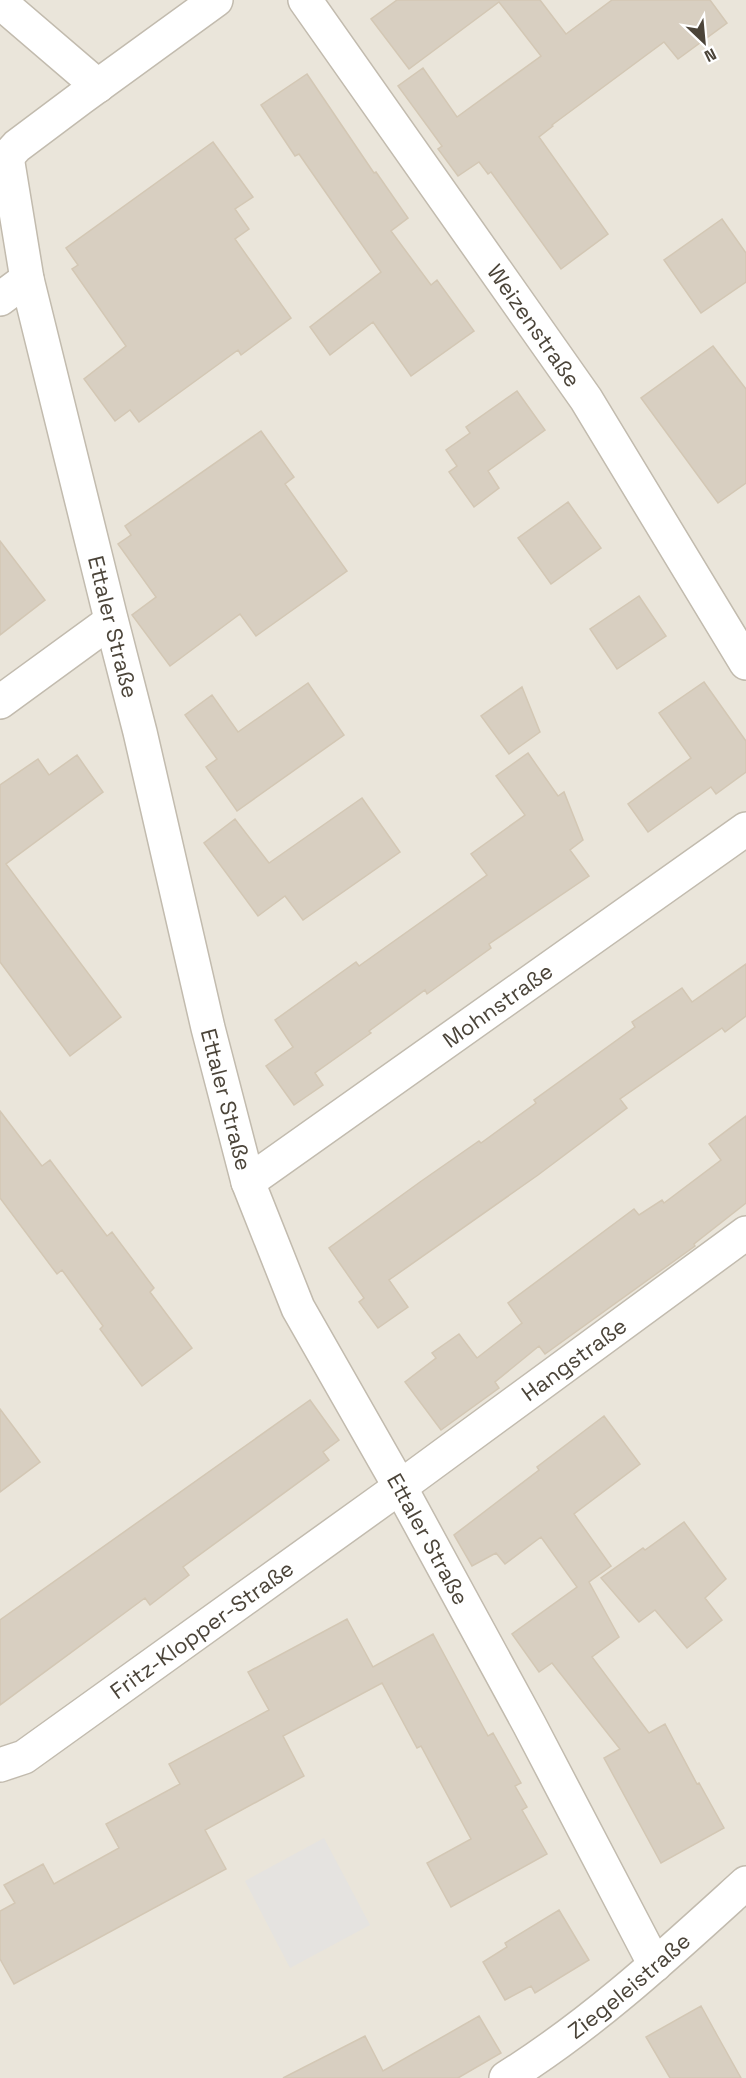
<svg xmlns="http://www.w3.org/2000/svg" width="746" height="2078" viewBox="0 0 746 2078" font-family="'Space Grotesk',sans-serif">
  <rect width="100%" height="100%" fill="#f6f3ec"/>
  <path fill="#eae5da" d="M0,0H746V2078H0Z"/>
  <path fill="#e5e3e0" d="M324,1838L370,1925L290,1968L245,1881Z"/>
  <path fill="#d8cfc1" stroke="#d3c7b4" stroke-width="1.5" d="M397,0H540L566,34L612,0H710L727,23L678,59L664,42L552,125L553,126L539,137L608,234L561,269L491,172L488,174L479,162L458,176L438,149L442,146L398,86L423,68L457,117L541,56L499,2L409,69L371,19Z
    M307,74L374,173L376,172L408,218L391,231L431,285L437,280L474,331L411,376L373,322L330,355L310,327L381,272L299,154L295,156L261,105Z
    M213,142L253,197L235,209L249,229L235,239L291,318L241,355L238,350L139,422L130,410L115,421L84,379L126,346L72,269L78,265L66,248Z
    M722,219L746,253V282L701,313L664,260Z
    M713,346L746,389V483L718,503L641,398Z
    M517,391L545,430L488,471L499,488L474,507L449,472L457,466L446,450L470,433L466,427Z
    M261,431L294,477L285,484L347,571L256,636L240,614L170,666L132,615L156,597L118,544L131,535L125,526Z
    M568,502L601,548L551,584L518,538Z
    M0,541L45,600L0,635Z
    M639,596L666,636L617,669L590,629Z
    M704,682L746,741V772L716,794L711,787L648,832L628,804L691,758L659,713Z
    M308,683L344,735L237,811L206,767L217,759L185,715L212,695L238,732Z
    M522,687L540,732L509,754L481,716Z
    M528,753L558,796L564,792L583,840L570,850L589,876L489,944L491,948L427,994L425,990L369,1031L371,1033L315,1073L323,1085L294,1105L266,1066L293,1047L275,1020L356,962L359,966L487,875L471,854L525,815L496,776Z
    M77,755L103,792L6,864L121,1017L70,1056L0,962V785L38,759L49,775Z
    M362,798L400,852L303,920L285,896L258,916L204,843L235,819L269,863Z
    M746,964V1016L725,1032L722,1028L620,1099L627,1108L538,1175L389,1280L408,1307L378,1328L359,1302L364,1298L329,1248L420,1182L479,1141L481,1143L536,1103L534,1100L635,1027L632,1022L682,988L692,1002Z
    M0,1111L42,1166L50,1160L107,1236L112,1232L154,1288L150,1292L192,1348L142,1386L100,1329L103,1326L62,1270L57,1274L0,1198Z
    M746,1116V1203L694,1244L695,1246L545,1354L539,1346L495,1382L499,1388L441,1430L405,1382L436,1358L432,1353L459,1334L477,1358L522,1323L508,1303L634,1209L639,1215L662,1200L664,1203L721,1160L709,1144Z
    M310,1400L339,1440L323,1452L329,1460L183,1567L189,1575L150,1605L145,1598L0,1705V1620Z
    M0,1409L40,1462L0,1492Z
    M604,1416L640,1464L574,1514L611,1566L589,1582L619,1637L592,1657L649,1733L665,1724L697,1784L699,1783L724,1828L661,1863L604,1758L620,1749L552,1663L539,1672L512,1634L577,1587L541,1537L505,1564L496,1553L472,1566L454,1535L539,1470L537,1467Z
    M684,1522L726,1579L705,1598L722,1620L687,1648L655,1610L639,1622L601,1578L643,1548L645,1550Z
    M347,1619L373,1667L433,1634L488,1736L493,1733L521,1783L515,1786L527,1807L522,1810L547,1854L451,1907L427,1863L471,1839L421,1746L417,1748L382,1683L283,1736L304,1776L205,1830L226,1869L14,1984L0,1959V1911L15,1903L4,1885L43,1864L54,1884L119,1848L106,1824L180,1784L169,1764L269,1710L248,1672Z
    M559,1910L589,1960L535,1993L531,1986L505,2000L483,1962L507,1947L505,1943Z
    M701,2006L717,2035L741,2078H670L646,2037Z
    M479,2016L501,2053L458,2078H283L365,2036L383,2071Z"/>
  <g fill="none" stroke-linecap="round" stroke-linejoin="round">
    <g stroke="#c2bbae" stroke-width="36">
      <g id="street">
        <path id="s1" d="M305,0L586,399L746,663"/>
        <path d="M0,2L98,86"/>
        <path d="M0,157H7L17,146L81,98L216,0"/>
        <path id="s2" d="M7,157L27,279L110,615L140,732L208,1028L248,1182L298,1308L400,1487L529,1724L655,1965"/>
        <path d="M0,299L27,279"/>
        <path d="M0,702L111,621"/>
        <path id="s3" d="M248,1182L746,829"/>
        <path id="s4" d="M0,1765L24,1757L400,1487L746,1233"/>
        <path id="s5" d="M506,2078C594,2023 670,1952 746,1883"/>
      </g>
    </g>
    <use href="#street" stroke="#fff" stroke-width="33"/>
  </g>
  <g text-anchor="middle" stroke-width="4.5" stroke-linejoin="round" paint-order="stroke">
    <g font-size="22" fill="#4b4439" stroke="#fff">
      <text dy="8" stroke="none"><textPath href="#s1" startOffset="398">Weizenstraße</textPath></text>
      <text dy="8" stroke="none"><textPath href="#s2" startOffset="482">Ettaler Straße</textPath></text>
      <text dy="8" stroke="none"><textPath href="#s3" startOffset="306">Mohnstraße</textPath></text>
      <text dy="8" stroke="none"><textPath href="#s2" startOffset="968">Ettaler Straße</textPath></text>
      <text dy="8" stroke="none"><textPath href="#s4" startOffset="704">Hangstraße</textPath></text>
      <text dy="8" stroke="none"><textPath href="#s2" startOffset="1454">Ettaler Straße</textPath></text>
      <text dy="8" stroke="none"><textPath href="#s4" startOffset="244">Fritz-Klopper-Straße</textPath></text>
      <text dy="8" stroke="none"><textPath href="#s5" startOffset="154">Ziegeleistraße</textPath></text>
    </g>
  </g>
  <g transform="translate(704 42) rotate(154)" stroke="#ffffff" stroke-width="4.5" paint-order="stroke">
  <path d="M0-4.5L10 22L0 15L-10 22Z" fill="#4b4439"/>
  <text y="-9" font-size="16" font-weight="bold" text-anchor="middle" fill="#4b4439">N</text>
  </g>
</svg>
